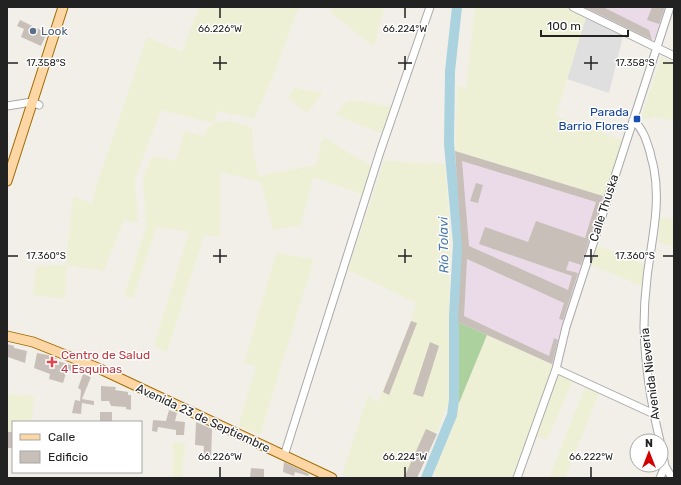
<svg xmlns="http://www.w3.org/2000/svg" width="681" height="485" viewBox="0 0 681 485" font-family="Rubik,sans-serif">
  <rect width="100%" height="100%" fill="#f2efe9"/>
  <path fill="#e0dfdf" d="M586,17L623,36L609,93L567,79Z"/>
  <path fill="#ebdbe8" d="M581,7H667L655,38L652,41Z
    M455,151L605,197L553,365L458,322L462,250Z"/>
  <path fill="#eef0d5" d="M199,7H299L271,81L254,119L218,111L214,123L229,121L252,127L253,150L259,176L316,165L323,137L371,166L362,194L313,177L301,225L273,230L261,182L220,172V237L204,235L167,352L154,346L189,232L157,227L133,298L124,296L146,227L143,179L152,156L176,161L184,131L205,136L207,128L214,123L161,110L135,179L138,223L124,220L104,271L67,265L65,299L33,295L36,266L66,265L73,196L93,204L95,189L147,37L182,52Z
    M333,7H384L374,47L331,13Z
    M475,7H564L586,17L556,116L622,140L605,197L455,151L457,86L466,88Z
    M661,57L674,62V121L657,117L640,120Z
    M294,88L323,93L307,113L288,98Z
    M346,101H360L391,107L381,133L336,115Z
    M384,161L445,164L451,241L449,305L450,381L448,405L417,478H351L342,474L368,395L378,402L411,321L416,303L348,270Z
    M659,217L674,220V247L659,242Z
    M597,245L645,265L642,286L591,265Z
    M276,253L314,259L260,435L238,426L256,367L244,363Z
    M487,335L553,365L513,478H445L435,476V468L454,423L459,403Z
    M558,373L573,380L547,440L537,437Z
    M585,387L599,393L565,478H549Z
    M7,394L34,396L32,422H13V433L7,432Z
    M173,442L185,443L182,478H173Z"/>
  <path fill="#add19e" d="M458,322L487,335L459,403Z"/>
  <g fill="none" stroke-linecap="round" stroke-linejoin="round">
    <path stroke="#aad3df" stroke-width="10" d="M426,478L452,415L454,400V315L458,243L449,144L450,71L457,7"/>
  </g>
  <path fill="#c7bfb8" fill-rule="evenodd" d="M584,7H603L649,30L652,40Z
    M652,7H665L659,24L647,20Z
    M20,20L47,33L41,46L21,37L24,29L17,26Z
    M455,151L603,196L581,265L569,261L566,270L578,273L563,320L559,319L564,303L467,259L464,316L549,356L554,338L558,340L552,364L458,322L462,250ZM462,161L596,202L585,238L536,221L528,242L485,227L479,244L572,276L568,290L469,246Z
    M476,183L483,185L478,203L470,201Z
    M411,321L417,323L389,395L383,392Z
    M430,342L439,346L423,397L413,394Z
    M7,344L14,346V348L27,351L25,363L8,357L7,355Z
    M37,353L48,355L58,359V361L84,369L82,374L67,370L63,383L49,379L50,374L34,368Z
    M83,374L91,377L82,399L94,401V405L82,403L81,414L72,413L75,400L80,401L81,390L78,388Z
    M101,386L116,387L115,390L128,392V395H131V410L126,409V407L111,406L109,401H101Z
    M169,410L177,413L175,421L185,422L184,435H176V430L158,427L157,432L152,431L153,420L166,421Z
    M100,412H112V422H100Z
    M196,422L212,429L211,460H203L204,446L195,445Z
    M426,429L437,434L417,478H404Z
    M7,432H13V448H7Z
    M284,462L309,474L308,476L295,472L294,476L283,472Z
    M251,468L264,469V478H250Z"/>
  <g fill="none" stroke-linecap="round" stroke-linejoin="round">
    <g stroke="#a9a9a9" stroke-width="9">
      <path id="minor" d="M573,7L674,56
        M7,106L32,102L39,105
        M633,120C643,129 646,139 650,152C651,158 653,163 654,169C661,206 651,242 647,278C645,294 644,311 644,327C645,365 651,404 660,441
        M556,369L654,414
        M661,445L665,466L672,478
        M284,456L380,152L430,7
        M517,478L556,369L566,327L670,7
        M660,478L665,466"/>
    </g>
    <g stroke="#a06b00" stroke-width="11">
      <path id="major" d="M7,181L63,7
        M7,336L33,342L98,368L332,478"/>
    </g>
    <use href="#minor" stroke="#fff" stroke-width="7"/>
    <use href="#major" stroke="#fcd6a4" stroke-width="9"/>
  </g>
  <path fill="none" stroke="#222" stroke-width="1.5" d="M220,8V18M405,8V18M220,56V70M405,56V70M591,56V70M8,63H18M213,63H227M398,63H412M584,63H598M663,63H673M220,249V263M405,249V263M591,249V263M8,256H18M213,256H227M398,256H412M584,256H598M663,256H673M220,467V477M405,467V477M591,467V477"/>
  <circle fill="#5c6f8a" stroke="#fff" stroke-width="1.5" cx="33" cy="31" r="4"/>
  <rect fill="#1a4fb4" stroke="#fff" stroke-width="1.5" x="633" y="115" width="8" height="8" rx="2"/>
  <path fill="#e0444e" stroke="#fff" stroke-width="1.5" d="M50 356h4v4h4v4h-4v4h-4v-4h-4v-4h4z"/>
  <g text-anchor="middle" stroke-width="3" stroke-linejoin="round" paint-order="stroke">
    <g font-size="12" fill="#4e5e75" stroke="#fff" text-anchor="start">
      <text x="41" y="35">Look</text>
    </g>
    <g font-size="12" fill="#164399" stroke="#fff" text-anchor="end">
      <text x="629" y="116">Parada<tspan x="629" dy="14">Barrio Flores</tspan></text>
    </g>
    <g font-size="12" fill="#222" stroke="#fff">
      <text transform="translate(604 208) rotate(-72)" y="4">Calle Thuska</text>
      <text transform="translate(650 374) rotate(-97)" y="4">Avenida Nieveria</text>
      <text transform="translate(203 418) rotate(25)" y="4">Avenida 23 de Septiembre</text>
    </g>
    <g font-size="12" fill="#be3a42" stroke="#fff" text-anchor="start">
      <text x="61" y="359">Centro de Salud<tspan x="61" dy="14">4 Esquinas</tspan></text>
    </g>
    <g font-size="13" font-style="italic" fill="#4a7aab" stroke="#fff">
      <text transform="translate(443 245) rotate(-91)" y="5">Río Tolavi</text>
    </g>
  </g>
  <g font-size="10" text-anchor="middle" fill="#222" stroke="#fff" stroke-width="3" stroke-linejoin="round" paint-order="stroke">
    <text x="220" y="32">66.226°W</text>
    <text x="405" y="32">66.224°W</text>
    <text x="46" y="66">17.358°S</text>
    <text x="635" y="66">17.358°S</text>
    <text x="46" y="259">17.360°S</text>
    <text x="635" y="259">17.360°S</text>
    <text x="220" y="460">66.226°W</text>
    <text x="405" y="460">66.224°W</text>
    <text x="591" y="460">66.222°W</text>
  </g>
  <rect width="681" height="485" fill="none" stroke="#222222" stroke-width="16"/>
  <rect x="12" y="421" width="130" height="52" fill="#ffffff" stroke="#a7a7a7"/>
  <rect x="20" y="434" width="20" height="6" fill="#fcd6a4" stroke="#a7a7a7"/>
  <text x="48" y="441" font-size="12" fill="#222222">Calle</text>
  <rect x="20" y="451" width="20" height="12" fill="#c7bfb8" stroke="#a7a7a7"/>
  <text x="48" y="461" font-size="12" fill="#222222">Edificio</text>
  <g transform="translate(649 453)"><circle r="19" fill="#ffffff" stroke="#a7a7a7"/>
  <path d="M0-3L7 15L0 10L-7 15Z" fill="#d40000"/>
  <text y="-6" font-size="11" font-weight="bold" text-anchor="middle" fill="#222222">N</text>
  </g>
  <path d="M541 30v6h87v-6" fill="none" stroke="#222222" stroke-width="2"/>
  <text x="547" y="30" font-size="12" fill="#222222" stroke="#ffffff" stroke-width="3" paint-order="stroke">100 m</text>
</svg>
